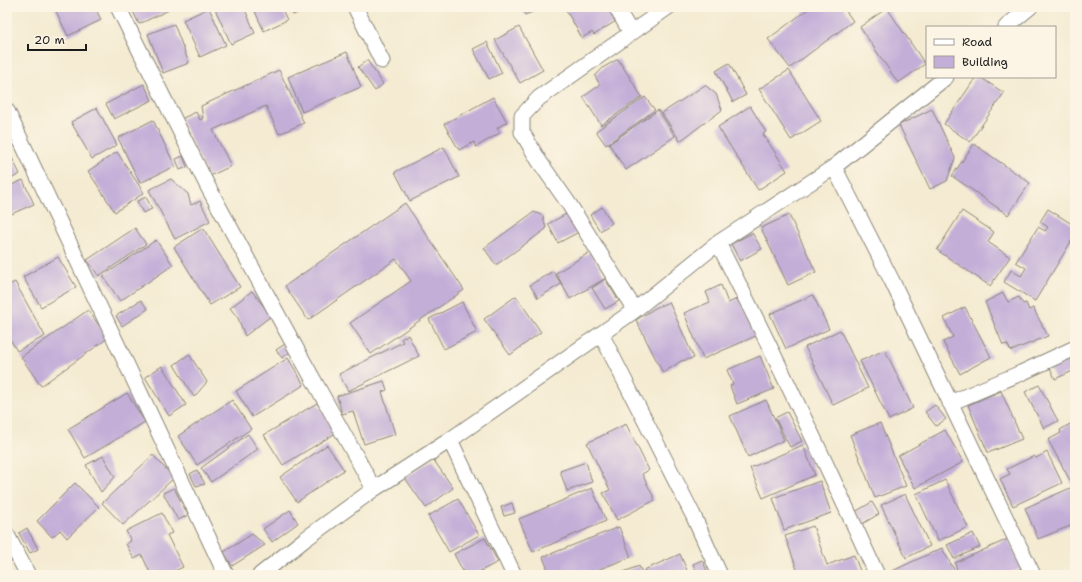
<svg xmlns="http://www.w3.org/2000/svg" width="1082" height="582" viewBox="0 0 1082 582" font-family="'Shantell Sans',sans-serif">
  <rect width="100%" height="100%" fill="#fcf5e5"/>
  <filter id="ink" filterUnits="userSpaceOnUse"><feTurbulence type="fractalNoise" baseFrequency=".025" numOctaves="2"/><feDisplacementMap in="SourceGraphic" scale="8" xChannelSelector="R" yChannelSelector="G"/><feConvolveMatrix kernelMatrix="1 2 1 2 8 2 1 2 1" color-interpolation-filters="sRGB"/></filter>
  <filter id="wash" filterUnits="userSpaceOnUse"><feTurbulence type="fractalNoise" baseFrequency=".012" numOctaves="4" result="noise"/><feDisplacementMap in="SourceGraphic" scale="16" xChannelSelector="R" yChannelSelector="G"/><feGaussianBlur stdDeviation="0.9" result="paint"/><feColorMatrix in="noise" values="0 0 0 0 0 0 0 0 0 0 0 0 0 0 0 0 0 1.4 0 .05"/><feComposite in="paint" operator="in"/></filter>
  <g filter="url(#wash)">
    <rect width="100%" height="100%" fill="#f4ebd2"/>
    <g id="blocks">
      <path fill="#c3aed8" d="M54,7H95L101,20L68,36Z
        M131,7H167L169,10L139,24Z
        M214,7H244L255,33L231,44Z
        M253,7H281L287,20L264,31Z
        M289,7H312L293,15Z
        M522,7H544L525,15Z
        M571,7H608L616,21L594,35L592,32L582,38L566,10Z
        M811,7H843L853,21L790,68L768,39Z
        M209,8L226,45L200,57L183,20Z
        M887,8L925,64L898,83L860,27Z
        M174,24L189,63L163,73L148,34Z
        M519,27L543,70L520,83L495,40Z
        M487,42L502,73L489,79L473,49Z
        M347,52L361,87L302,112L288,77Z
        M618,59L642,97L601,125L583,97L600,85L595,76L604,67Z
        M367,60L383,84L375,91L358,67Z
        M729,63L746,95L733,102L716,71Z
        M279,70L304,123L279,134L266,106L213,130L231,166L208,177L181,119L196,112L200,120L203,118L201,106Z
        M789,70L821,121L791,140L759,89Z
        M976,77H980L1004,93L970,142L944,124Z
        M144,84L152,100L114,119L106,104Z
        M705,85L716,94L722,110L680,141L662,113Z
        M493,97L507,122L497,128L500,133L476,147L474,142L459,150L444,124Z
        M645,97L655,110L606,145L596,131Z
        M750,106L766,132L763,134L787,171L758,190L718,127Z
        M97,108L117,145L92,159L71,122Z
        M932,109L955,158L947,181L930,189L899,125Z
        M658,110L675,136L626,170L609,144Z
        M153,120L175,166L140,183L118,138Z
        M974,144L1030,183L1008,215L952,176Z
        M444,147L459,177L410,201L395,172Z
        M7,148L20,174L7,181Z
        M117,152L144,193L115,212L88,171Z
        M183,156L187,167L180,170L176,159Z
        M171,179L188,194L191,205L200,201L210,221L175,239L149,190Z
        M23,180L34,204L7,216V187Z
        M146,197L152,209L143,213L137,201Z
        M405,203L464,290L371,354L350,323L411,281L396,259L308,320L285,286Z
        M602,207L612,223L600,231L590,215Z
        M1048,209L1075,226V235L1035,301L1004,282L1011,270L1021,276L1026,268L1016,262L1038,227L1045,231L1048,227L1040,222Z
        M962,211L994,232L988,242L1010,257L990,286L937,250Z
        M534,212L543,216L546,229L496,265L484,248Z
        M568,213L579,232L558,243L548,224Z
        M789,215L816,272L788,285L761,228Z
        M135,228L146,244L99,276L87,260Z
        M203,228L240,287L210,305L174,247Z
        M752,233L762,249L740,261L731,244Z
        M156,240L173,265L120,301L103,276Z
        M590,252L606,278L570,299L556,273Z
        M58,257L76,287L41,307L23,277Z
        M553,271L561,284L538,298L530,285Z
        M605,279L619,301L605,309L592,288Z
        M15,282L45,336L17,351L7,334V286Z
        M721,285L728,303L739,298L756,336L703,359L684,313L710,302L706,292Z
        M252,291L271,316L245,336L238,318L230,308Z
        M1003,293L1008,302L1019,297L1023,304L1026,303L1029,310L1033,308L1048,336L1011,351L1007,344L1003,345L985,302Z
        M813,295L829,329L786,349L770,314Z
        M516,296L541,332L510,355L484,319Z
        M141,300L148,309L122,326L116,316Z
        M462,302L477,332L444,349L429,319Z
        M669,302L694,358L681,361L663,373L636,320L655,308Z
        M965,307L991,357L960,374L943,342L953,337L944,318Z
        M88,310L108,338L41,386L21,357Z
        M840,330L868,388L833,405L805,347Z
        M408,335L419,356L348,391L339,374L403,342L401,339Z
        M285,344L290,352L282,358L276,350Z
        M885,350L913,408L889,420L860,361Z
        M1075,351V370L1055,379L1048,363Z
        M189,354L207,382L194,397L174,365Z
        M760,356L774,389L737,404L730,386L733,384L727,370Z
        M288,358L304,385L252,417L236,391Z
        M162,366L186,405L169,416L145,377Z
        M384,381L387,390L382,392L395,434L364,444L353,411L342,414L337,396Z
        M1039,385L1058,421L1044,428L1025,392Z
        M1001,391L1022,439L988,453L968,405Z
        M127,393L145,422L85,458L68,429Z
        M232,400L251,429L197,465L178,436Z
        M766,400L784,440L748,457L730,416Z
        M317,403L336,433L283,465L264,435Z
        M935,405L946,419L936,426L925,412Z
        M787,412L802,441L790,447L775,418Z
        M1075,421V482L1072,484L1048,440L1061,433L1060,430Z
        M880,423L906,486L875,498L850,435Z
        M626,424L649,470L642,474L655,500L617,520L603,493L610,490L587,443Z
        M945,430L963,462L915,488L898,456Z
        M248,434L258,449L211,482L201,468Z
        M327,445L344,470L297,502L280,477Z
        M803,445L815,475L763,498L750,468Z
        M1047,452L1062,483L1013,506L1000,479L1010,474L1007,469L1034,456L1036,458Z
        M153,455L174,478L123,525L102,503Z
        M103,456L115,477L101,492L86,465Z
        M433,459L453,488L426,508L405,478Z
        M586,462L592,482L567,491L560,471Z
        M197,470L205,484L196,486L190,474Z
        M945,480L968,527L938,541L916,494Z
        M820,481L831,513L784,530L773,498Z
        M75,483L99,507L67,538L60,530L52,537L37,521Z
        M1075,486V524L1038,539L1025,508Z
        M174,488L188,515L178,520L163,493Z
        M592,488L606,521L533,552L519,519Z
        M905,494L930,546L906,558L881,505Z
        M458,499L479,535L449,552L428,516Z
        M872,502L879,514L862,524L855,512Z
        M512,503L515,513L504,516L501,507Z
        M290,510L298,523L272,542L263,529Z
        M162,513L172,533L167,535L183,567L167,575H151L142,555L134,559L126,544L131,541L126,531Z
        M813,526L827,565L854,555L860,571L849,575H799L785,536Z
        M619,527L631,557L584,575H550L543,557Z
        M27,528L38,549L30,553L19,533Z
        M973,533L980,547L954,559L947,545Z
        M252,534L265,545L232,566L224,552Z
        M485,538L498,562L473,575H465L454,554Z
        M1008,539L1022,568L1007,575H958L955,563Z
        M942,548L957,575H891L890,572Z
        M680,554L689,575H647L644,570Z
        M702,560L709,575H698L693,564Z
        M639,566L643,575H616Z"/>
    </g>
  </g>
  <g filter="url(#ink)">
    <use href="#blocks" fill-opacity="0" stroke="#888477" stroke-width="1"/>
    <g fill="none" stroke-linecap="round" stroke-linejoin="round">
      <g stroke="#888477" stroke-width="17">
        <path id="street" d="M118,7L207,185L293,343L374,489
          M355,7L382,61
          M616,7L631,33
          M1006,27L1030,7
          M7,111L226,575
          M834,167L892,281L1033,575
          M718,243C774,353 826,463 877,575
          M635,310L569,204L539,161L522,132V116L539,98L668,7
          M601,334L693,515L720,575
          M950,403L1021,373L1075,348
          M450,440L514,575
          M7,535L28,575
          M260,575L304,540L374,489L450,440L635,310L718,243L834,167L946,77"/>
      </g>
      <use href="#street" stroke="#fff" stroke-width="15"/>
    </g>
  </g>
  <rect width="1082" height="582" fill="none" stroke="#fcf5e5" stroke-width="24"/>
  <rect x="926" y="26" width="130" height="52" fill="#fcf5e5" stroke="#a29e95"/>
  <rect x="934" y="39" width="20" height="6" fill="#ffffff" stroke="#a29e95"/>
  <text x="962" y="46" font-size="12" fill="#1c1c1c">Road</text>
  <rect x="934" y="56" width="20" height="12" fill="#c3aed8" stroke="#a29e95"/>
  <text x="962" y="66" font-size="12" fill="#1c1c1c">Building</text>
  <path d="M28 44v6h58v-6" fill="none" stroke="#1c1c1c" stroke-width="2"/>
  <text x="34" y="44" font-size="12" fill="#1c1c1c" stroke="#fcf5e5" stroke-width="3" paint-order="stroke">20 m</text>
</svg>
